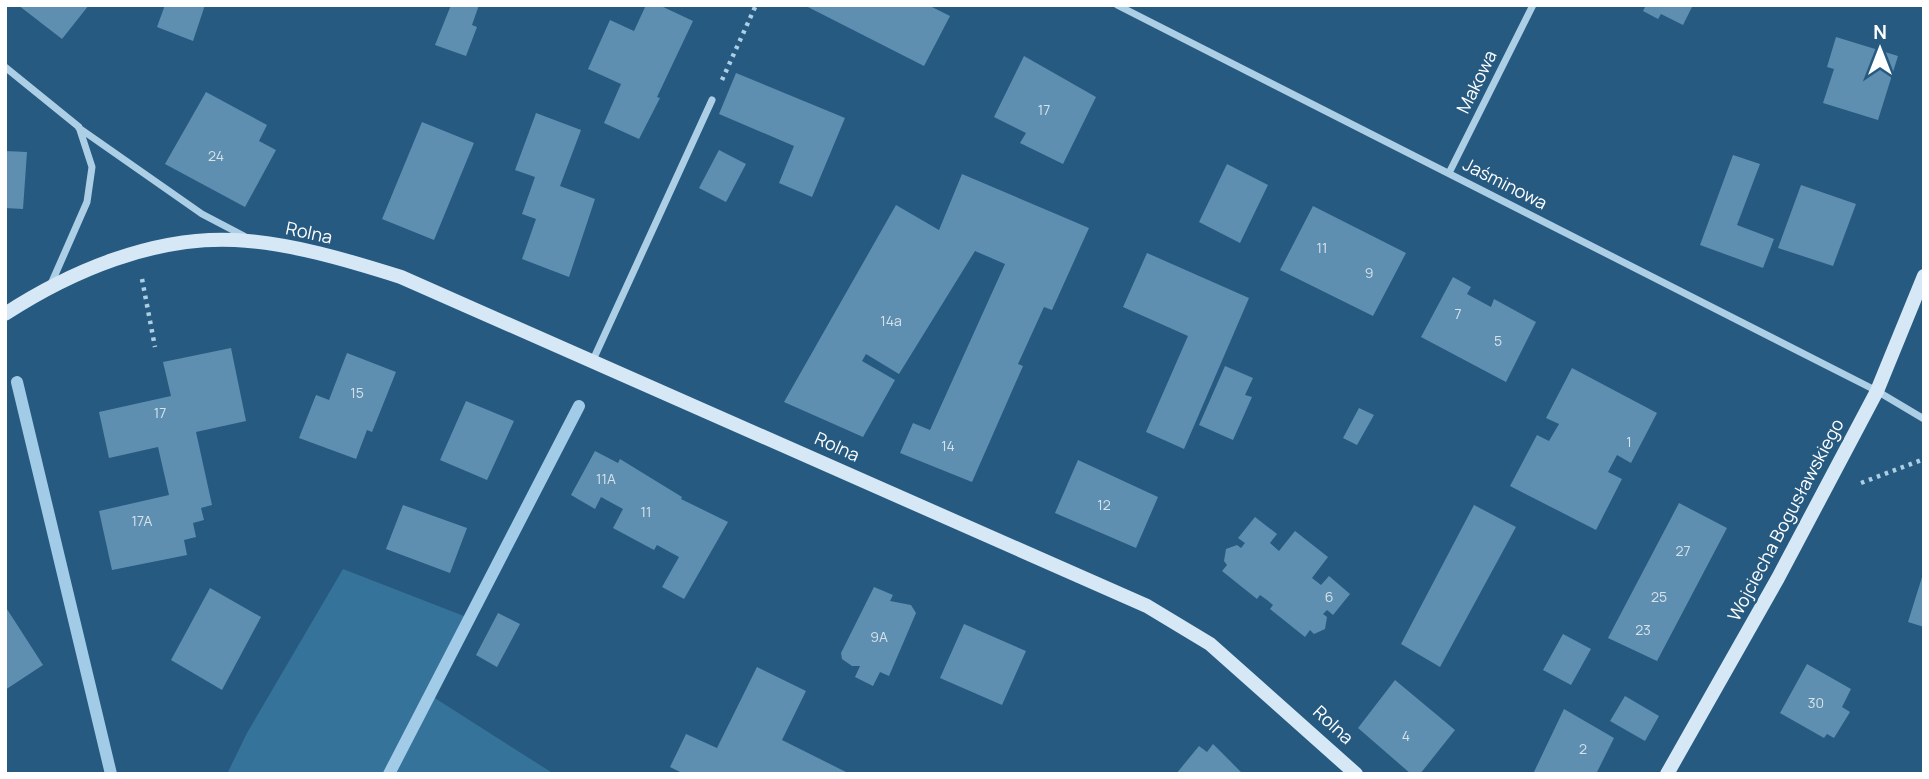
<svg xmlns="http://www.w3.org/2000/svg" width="1929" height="779" viewBox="0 0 1929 779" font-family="Manrope,sans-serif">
  <rect width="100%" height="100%" fill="#265a80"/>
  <path fill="#36739b" d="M343,569L469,618L430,695L554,774H227L247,733Z"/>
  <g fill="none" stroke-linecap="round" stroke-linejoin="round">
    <path stroke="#a1cbe6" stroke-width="12" d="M17,382L111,774
      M389,774L579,406"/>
  </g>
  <path fill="#5e8fb0" d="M18,5H89L62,39Z
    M165,5H205L193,41L157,27Z
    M451,5H479L472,25L477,27L466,56L435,45Z
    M646,5H659L693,21L657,97L660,98L639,139L604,123L621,84L588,69L610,20L634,31Z
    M804,5H928L950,16L924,66Z
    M1646,5H1693L1683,25L1661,14L1658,19L1643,11Z
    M1836,37L1898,56L1878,120L1823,103L1834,69L1827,67Z
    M1024,56L1096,97L1063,164L1020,143L1026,133L994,117Z
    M736,73L845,118L812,197L779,183L794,146L719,114Z
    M206,92L267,125L259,141L276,150L245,207L165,164Z
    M536,113L581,130L560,186L595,199L569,277L522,259L536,219L522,214L535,177L515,170Z
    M422,122L474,143L434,240L382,219Z
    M719,150L746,164L726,202L699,188Z
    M5,151L27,152L23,209L5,208Z
    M1733,155L1760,164L1737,225L1774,239L1763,268L1700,245Z
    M1227,164L1268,185L1240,243L1199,222Z
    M962,174L1089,228L1052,310L1044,307L1018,364L1023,366L972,482L900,453L913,423L930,430L1005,264L975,251L899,374L866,354L862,361L895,380L863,437L784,402L896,205L939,230Z
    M1801,185L1856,204L1833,266L1778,248Z
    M1313,206L1406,253L1373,316L1280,270Z
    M1147,253L1249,298L1184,449L1146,432L1188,336L1123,307Z
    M1453,277L1471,287L1467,294L1491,307L1494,299L1536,322L1506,382L1421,337Z
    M231,348L246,421L196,432L212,505L201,508L204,520L193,523L196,537L184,540L187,555L112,570L99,511L169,495L158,447L109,458L99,412L171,396L163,362Z
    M347,353L396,372L372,432L367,430L356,459L299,438L316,395L329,400Z
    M1225,366L1253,378L1245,395L1252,397L1233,440L1199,425Z
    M1572,368L1657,413L1631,463L1617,455L1608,472L1622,479L1596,530L1510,486L1537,435L1549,441L1559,424L1546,418Z
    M466,401L514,421L487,480L440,460Z
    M1359,408L1374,415L1357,445L1343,438Z
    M595,451L618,463L620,459L682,497L681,499L728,522L684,599L662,587L679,557L657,545L654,550L613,528L623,509L601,497L595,509L571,495Z
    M1078,460L1158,497L1136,548L1055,513Z
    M1679,503L1727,528L1657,661L1608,638Z
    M403,505L467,528L450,573L386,549Z
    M1474,505L1516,527L1440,667L1401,644Z
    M1255,517L1277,534L1270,543L1279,551L1295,531L1328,557L1312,578L1321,585L1329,576L1350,594L1333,615L1327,610L1323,614L1327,617L1325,629L1314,634L1310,630L1305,637L1270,609L1273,605L1267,600L1260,595L1257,599L1222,571L1227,565L1224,561L1226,549L1237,545L1241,548L1245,543L1238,538Z
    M1923,574L1924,575V627L1908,622Z
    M874,587L893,595L890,601L911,605L916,613L889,676L880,672L873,686L855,677L860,666H852L842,659L841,653Z
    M210,588L261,617L222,690L171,660Z
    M5,606L43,665L5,690Z
    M498,613L520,624L497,667L476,655Z
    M964,624L1026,651L1002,705L940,678Z
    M1563,634L1591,649L1571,685L1543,670Z
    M1807,664L1851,689L1842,707L1850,712L1834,738L1827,734L1824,738L1780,713Z
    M757,667L806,691L782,740L850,774H684L670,767L686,734L717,748Z
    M1395,680L1455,730L1420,774H1411L1358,728Z
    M1625,696L1659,716L1645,741L1610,721Z
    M1564,709L1614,738L1596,774H1533Z
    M1213,744L1243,774H1176L1199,746L1207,752Z"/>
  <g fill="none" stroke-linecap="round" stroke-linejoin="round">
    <path stroke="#adcfe6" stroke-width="4.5" stroke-dasharray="3.5 5" stroke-linecap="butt" d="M722,80L756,5
      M142,279L155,347
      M1861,483L1924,459"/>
    <path stroke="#adcfe6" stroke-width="7" d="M1117,5L1877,391L1924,419
      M5,67L79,127L92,167L87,202L51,284
      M79,128L202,214L244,236
      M1449,173L1533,5
      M593,360L712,100"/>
    <path stroke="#d6e8f5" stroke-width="14" d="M5,314C71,271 154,236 235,240C291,243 347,260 401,277L1147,606L1210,644L1356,774
      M1667,774L1778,578L1877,391L1924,276"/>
  </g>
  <g text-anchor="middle" stroke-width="5" stroke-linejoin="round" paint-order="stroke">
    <g font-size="14" fill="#d7e3eb">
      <text x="1044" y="115">17</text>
      <text x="216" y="161">24</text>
      <text x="1322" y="253">11</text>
      <text x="1369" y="278">9</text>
      <text x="1458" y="319">7</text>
      <text x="891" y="326">14a</text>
      <text x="1498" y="346">5</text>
      <text x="357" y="398">15</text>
      <text x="160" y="418">17</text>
      <text x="1629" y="447">1</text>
      <text x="948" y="451">14</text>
      <text x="606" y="484">11A</text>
      <text x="1104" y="510">12</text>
      <text x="646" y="517">11</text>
      <text x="142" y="526">17A</text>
      <text x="1683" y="556">27</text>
      <text x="1329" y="602">6</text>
      <text x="1659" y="602">25</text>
      <text x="1643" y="635">23</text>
      <text x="879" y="642">9A</text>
      <text x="1816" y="708">30</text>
      <text x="1406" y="741">4</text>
      <text x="1583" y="754">2</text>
    </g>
    <g font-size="18" fill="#fff" stroke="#265a80">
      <text transform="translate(1477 82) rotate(-64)" y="6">Makowa</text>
      <text transform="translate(1505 184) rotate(27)" y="6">Jaśminowa</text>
      <text transform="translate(309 233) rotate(12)" y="6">Rolna</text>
      <text transform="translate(837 447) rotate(24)" y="6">Rolna</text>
      <text transform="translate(1786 520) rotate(-62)" y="6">Wojciecha Bogusławskiego</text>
      <text transform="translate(1333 725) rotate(43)" y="6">Rolna</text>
    </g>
  </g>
  <rect width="1929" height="779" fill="none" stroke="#ffffff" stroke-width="14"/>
  <g transform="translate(1880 49)" stroke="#265a80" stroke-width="5" paint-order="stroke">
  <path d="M0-5L12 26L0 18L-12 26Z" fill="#ffffff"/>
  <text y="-10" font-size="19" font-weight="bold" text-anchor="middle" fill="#ffffff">N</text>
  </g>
</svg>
